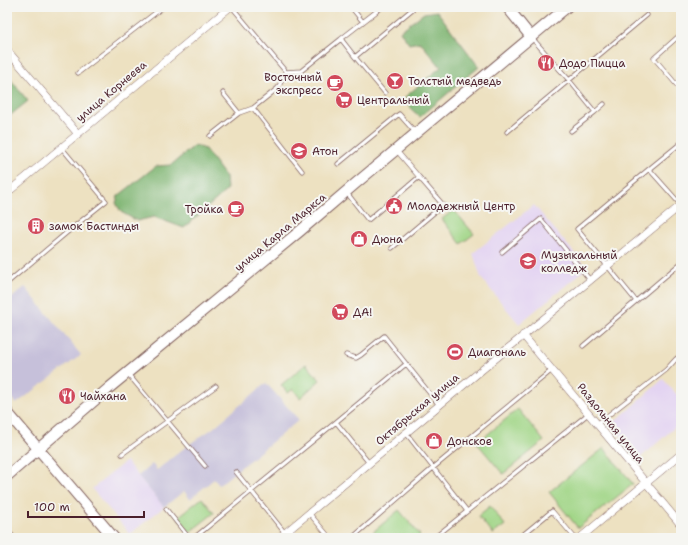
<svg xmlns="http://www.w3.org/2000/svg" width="688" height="545" viewBox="0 0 688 545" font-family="'Shantell Sans',sans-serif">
  <rect width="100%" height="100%" fill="#f6f6f2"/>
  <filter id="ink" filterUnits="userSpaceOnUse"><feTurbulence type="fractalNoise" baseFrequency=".025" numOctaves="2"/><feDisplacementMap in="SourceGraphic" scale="8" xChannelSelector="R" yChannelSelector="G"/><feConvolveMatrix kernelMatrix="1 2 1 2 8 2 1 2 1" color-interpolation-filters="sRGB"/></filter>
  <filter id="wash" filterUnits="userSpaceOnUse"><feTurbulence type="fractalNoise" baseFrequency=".012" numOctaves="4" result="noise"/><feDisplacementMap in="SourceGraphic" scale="16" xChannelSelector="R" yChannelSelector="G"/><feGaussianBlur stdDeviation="0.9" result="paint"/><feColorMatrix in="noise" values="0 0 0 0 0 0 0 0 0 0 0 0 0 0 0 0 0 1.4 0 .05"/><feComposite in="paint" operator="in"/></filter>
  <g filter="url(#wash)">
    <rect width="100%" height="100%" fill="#ede1c1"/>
    <path fill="#e3d3f2" d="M534,205L587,268L519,324L481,278L473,253Z
      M663,379L681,399V422L640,458L611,425Z
      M126,461L164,507L130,534L92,489Z"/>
    <path fill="#c6c0da" d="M25,287L81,355L16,404L7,393V302Z
      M266,383L299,420L219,485L214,479L190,499L184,491L164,507L138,476L152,464L157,470L188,445L212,429Z"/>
    <path fill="#a0d586" stroke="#757a58" d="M454,210L474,234L461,244L442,219Z
      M306,364L320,380L300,398L293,389L288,393L281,385Z
      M518,409L544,441L503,474L477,443Z
      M604,448L633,484L578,528L549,492Z
      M202,498L214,513L190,532L178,517Z
      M490,506L505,525L493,534L478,516Z
      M399,510L420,535L417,538H378L373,532Z"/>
    <path fill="#80b673" stroke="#656a4f" d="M437,11L479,67L420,117L411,109L405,97L441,67L420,42L409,44L400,31L424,13Z
      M7,75L28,101L7,118Z
      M195,145L205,149L226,177L227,190L184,228L154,217L137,221L121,212L116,203L118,196L156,166L171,165Z"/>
  </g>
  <g filter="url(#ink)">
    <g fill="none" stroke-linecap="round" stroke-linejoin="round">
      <g stroke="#836360" stroke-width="5">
        <path id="lane" d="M351,7L363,22
          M377,11L382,7
          M681,34L654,58L681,90
          M532,38L569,80L595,112L571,131
          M341,39L377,11L374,7
          M355,57L385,93
          M286,72L301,71L341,39L355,57L415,7
          M78,73L163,7
          M223,93L239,113L253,108L278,88L286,72L232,7
          M253,108L302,171
          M595,112L604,104
          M507,132L647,15
          M210,136L239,113
          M681,143L649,169L681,205
          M338,164L399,114L415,132
          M347,193L368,220L419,177L397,151
          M392,248L443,205L419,177
          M502,252L541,219L590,280
          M7,283L71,229L106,201L61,147
          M636,301L577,229L649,169
          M583,346L681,263
          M346,355L356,358L361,355L384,336L439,405
          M128,374L205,466
          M336,422L406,364
          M597,424L666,370L676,359L681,355
          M406,433L467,511
          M122,454L216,386
          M236,472L285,533
          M166,509L189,538
          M309,513L330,538
          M7,530L14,538
          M194,538L336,422L369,463
          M352,538L433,468L552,370
          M434,538L588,414
          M519,538L552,511L575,538"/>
      </g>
      <g stroke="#836360" stroke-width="8">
        <path id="street" d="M7,50L78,134
          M7,193L230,7
          M523,335L681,525
          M279,538L681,205
          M580,538L681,454"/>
      </g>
      <g stroke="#836360" stroke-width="12">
        <path id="secondary" d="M507,7L531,37
          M7,412L114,538
          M7,476L109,388L300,231L355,184L567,7"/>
      </g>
      <use href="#lane" stroke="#fff" stroke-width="3.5"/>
      <use href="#street" stroke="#fff" stroke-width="7"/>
      <use href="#secondary" stroke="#fff" stroke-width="10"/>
    </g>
  </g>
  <defs>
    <g id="restaurant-disc" transform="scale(0.9)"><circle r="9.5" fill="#d1495b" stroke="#f6f6f2"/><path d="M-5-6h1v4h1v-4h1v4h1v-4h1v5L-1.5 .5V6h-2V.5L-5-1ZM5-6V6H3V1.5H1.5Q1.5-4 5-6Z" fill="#fff"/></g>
    <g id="bar-disc" transform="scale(0.9)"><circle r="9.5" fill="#d1495b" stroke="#f6f6f2"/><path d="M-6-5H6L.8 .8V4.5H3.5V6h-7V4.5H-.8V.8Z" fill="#fff"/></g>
    <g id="cafe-disc" transform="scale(0.9)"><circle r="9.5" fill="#d1495b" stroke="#f6f6f2"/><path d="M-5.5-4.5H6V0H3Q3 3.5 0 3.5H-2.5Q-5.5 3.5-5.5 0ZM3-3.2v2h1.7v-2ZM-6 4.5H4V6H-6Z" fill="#fff"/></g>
    <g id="supermarket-disc" transform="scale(0.9)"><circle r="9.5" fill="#d1495b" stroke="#f6f6f2"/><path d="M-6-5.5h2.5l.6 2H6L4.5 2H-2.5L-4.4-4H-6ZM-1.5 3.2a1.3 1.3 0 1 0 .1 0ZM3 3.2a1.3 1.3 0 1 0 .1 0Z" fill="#fff"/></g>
    <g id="school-disc" transform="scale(0.9)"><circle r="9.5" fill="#d1495b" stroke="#f6f6f2"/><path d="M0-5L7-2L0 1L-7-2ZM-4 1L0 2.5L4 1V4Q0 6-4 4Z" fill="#fff"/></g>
    <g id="civic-disc" transform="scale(0.9)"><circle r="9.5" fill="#d1495b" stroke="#f6f6f2"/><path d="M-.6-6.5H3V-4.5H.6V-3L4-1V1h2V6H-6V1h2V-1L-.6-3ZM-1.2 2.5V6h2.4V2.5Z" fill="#fff"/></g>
    <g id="building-disc" transform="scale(0.9)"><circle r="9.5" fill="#d1495b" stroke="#f6f6f2"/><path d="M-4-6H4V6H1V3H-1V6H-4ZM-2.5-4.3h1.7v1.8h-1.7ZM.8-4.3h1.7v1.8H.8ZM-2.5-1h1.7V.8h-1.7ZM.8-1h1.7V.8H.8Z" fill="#fff"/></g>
    <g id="shop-disc" transform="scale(0.9)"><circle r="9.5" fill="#d1495b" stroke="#f6f6f2"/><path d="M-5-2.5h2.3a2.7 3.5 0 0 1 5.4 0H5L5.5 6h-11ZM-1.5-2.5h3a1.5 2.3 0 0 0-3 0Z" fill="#fff"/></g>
    <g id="university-disc" transform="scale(0.9)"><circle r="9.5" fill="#d1495b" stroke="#f6f6f2"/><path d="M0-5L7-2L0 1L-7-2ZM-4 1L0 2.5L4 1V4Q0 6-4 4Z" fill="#fff"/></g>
    <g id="stadium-disc" transform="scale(0.9)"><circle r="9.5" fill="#d1495b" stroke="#f6f6f2"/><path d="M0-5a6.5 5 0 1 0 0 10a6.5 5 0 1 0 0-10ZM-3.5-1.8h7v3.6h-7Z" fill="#fff"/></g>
  </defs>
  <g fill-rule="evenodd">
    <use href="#restaurant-disc" x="546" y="63"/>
    <use href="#bar-disc" x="395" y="81"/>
    <use href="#cafe-disc" x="335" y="83"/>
    <use href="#supermarket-disc" x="344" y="100"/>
    <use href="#school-disc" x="299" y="151"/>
    <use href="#civic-disc" x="394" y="206"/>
    <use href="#cafe-disc" x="236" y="209"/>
    <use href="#building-disc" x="36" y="226"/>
    <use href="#shop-disc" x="359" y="239"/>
    <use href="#university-disc" x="528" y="261"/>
    <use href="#supermarket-disc" x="340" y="312"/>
    <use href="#stadium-disc" x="455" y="352"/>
    <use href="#restaurant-disc" x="67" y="396"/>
    <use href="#shop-disc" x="434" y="441"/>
  </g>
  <g text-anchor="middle" stroke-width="4" stroke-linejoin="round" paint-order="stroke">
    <g font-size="11" fill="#4a1f2b" stroke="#f6f6f2" text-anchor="start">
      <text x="559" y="67">Додо Пицца</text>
      <text x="322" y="81" text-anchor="end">Восточный<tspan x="322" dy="13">экспресс</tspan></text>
      <text x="408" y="85">Толстый медведь</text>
      <text x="357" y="104">Центральный</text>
      <text x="312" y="155">Атон</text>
      <text x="407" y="210">Молодежный Центр</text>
      <text x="223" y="213" text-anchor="end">Тройка</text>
      <text x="49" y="230">замок Бастинды</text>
      <text x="372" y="243">Дюна</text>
      <text x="541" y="259">Музыкальный<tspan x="541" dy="13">колледж</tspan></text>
      <text x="353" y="316">ДА!</text>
      <text x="468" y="356">Диагональ</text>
      <text x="80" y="400">Чайхана</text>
      <text x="447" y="445">Донское</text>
    </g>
    <g font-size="11" fill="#4a1f2b" stroke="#f6f6f2">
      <text transform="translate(111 91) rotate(-40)" y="4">улица Корнеева</text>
      <text transform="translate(280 232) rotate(-40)" y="4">улица Карла Маркса</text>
      <text transform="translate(417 409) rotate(-40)" y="4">Октябрьская улица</text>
      <text transform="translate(611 423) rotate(51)" y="4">Раздольная улица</text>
    </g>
  </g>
  <rect width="688" height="545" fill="none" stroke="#f6f6f2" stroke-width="24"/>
  <path d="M28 511v6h116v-6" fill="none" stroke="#4a1f2b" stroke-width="2"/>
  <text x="34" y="511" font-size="12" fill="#4a1f2b" stroke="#f6f6f2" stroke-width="3" paint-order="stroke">100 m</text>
</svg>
